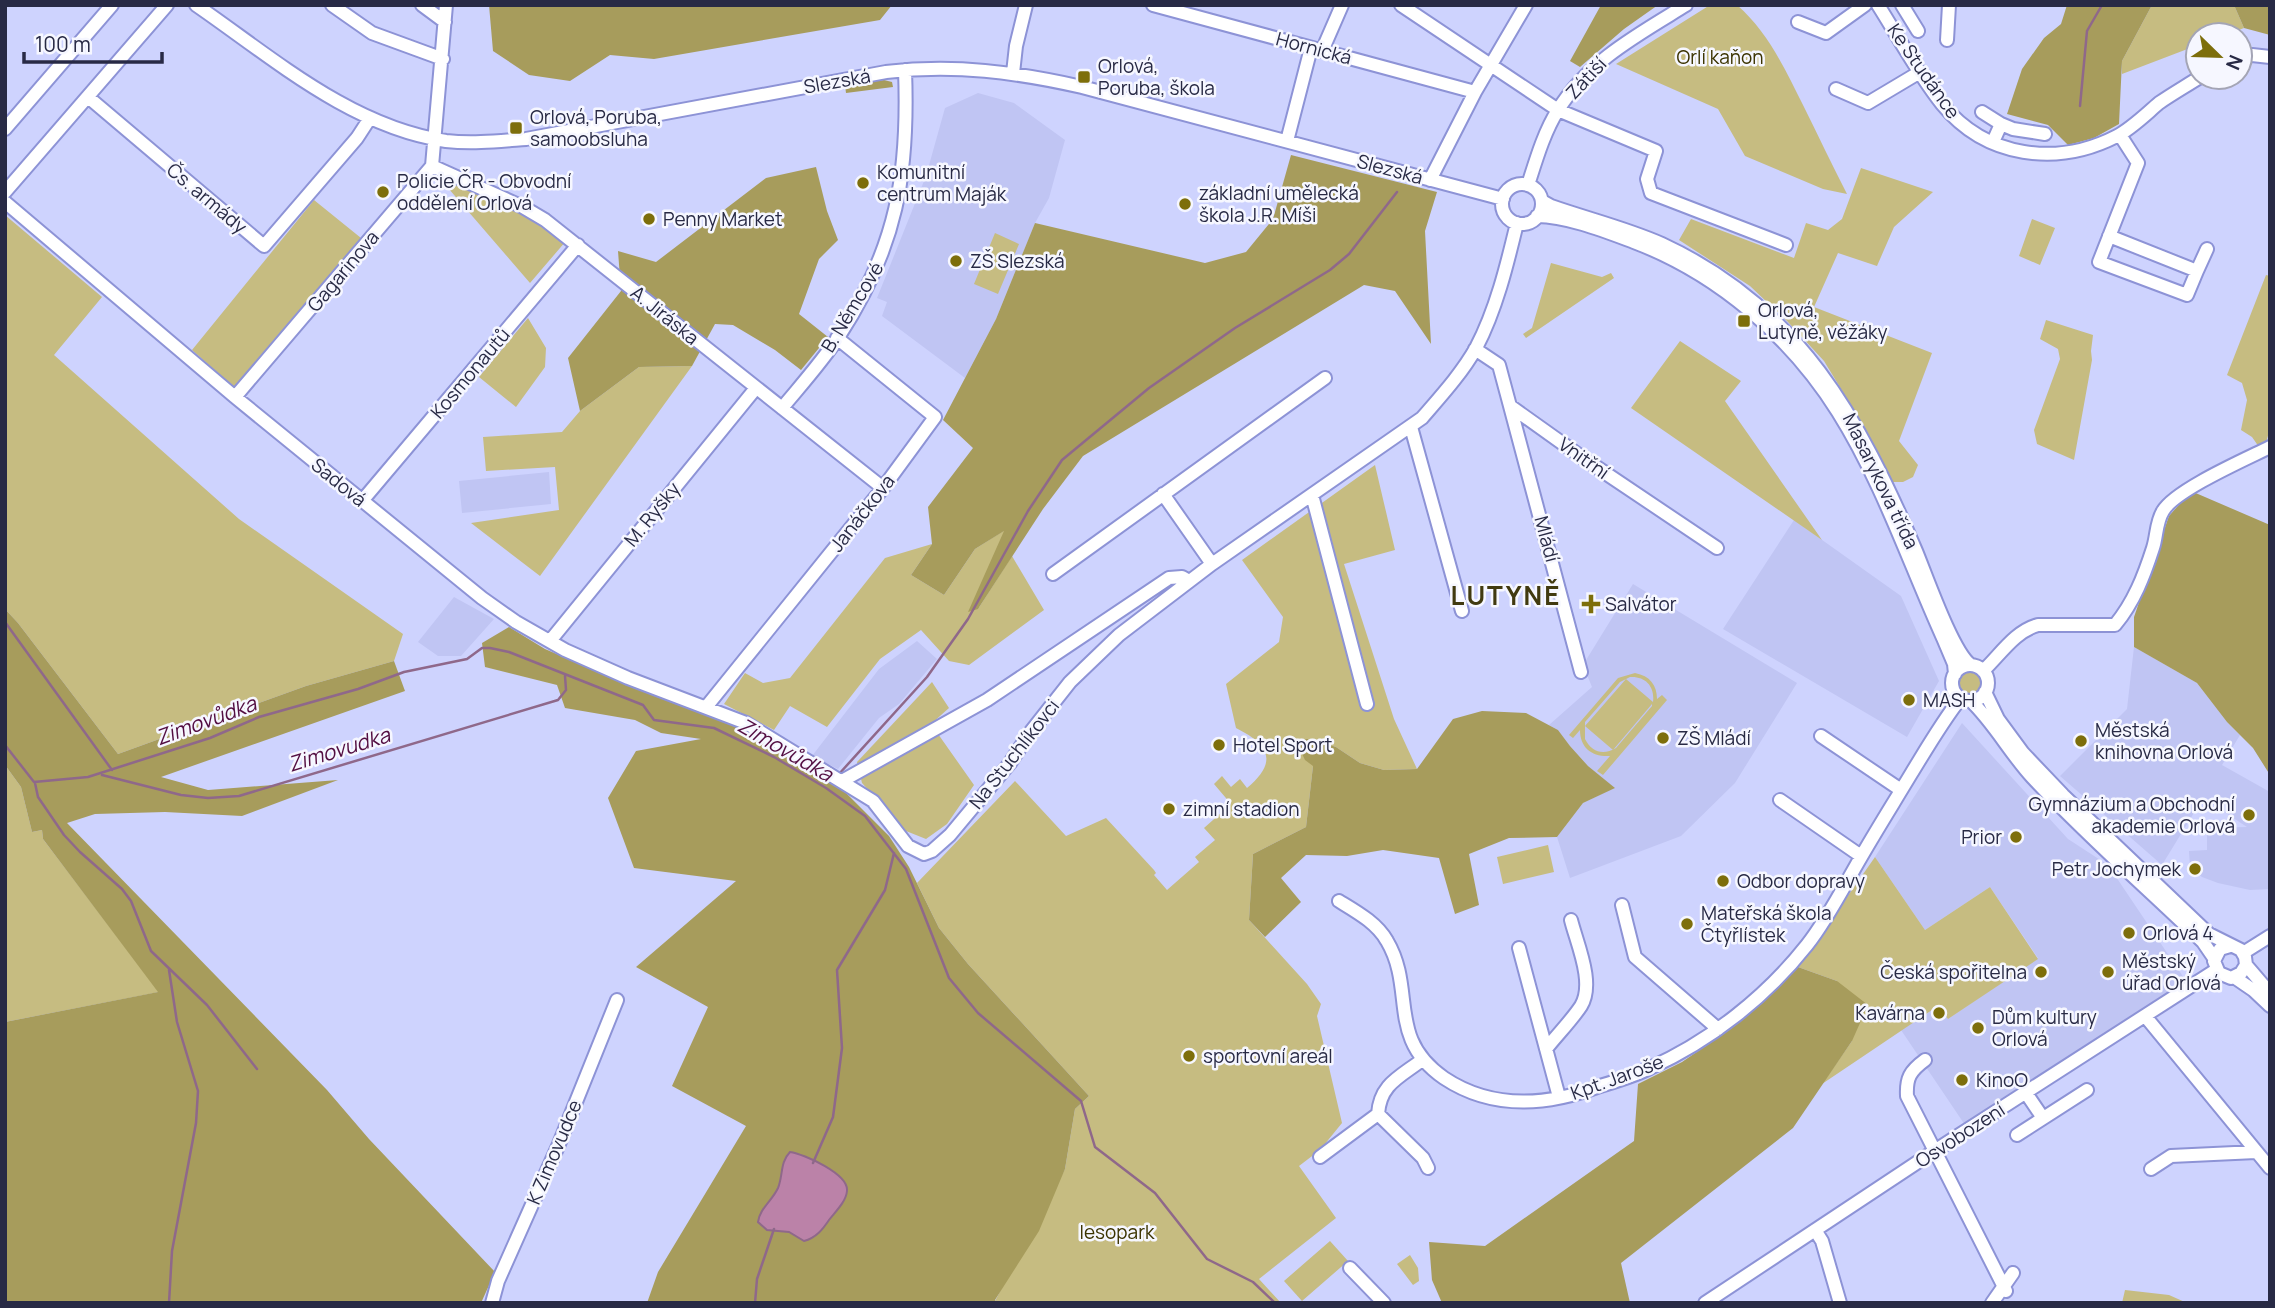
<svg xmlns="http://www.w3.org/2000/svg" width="2275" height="1308" viewBox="0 0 2275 1308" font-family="Manrope,sans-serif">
  <rect width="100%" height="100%" fill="#ced3fe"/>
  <path fill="#c0c5f3" d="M978,93L1014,103L1065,140L1049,198L1035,223L996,319L965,378L882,316L887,302L877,298L926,176L945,108Z
    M549,472L551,504L462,513L459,481Z
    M1794,520L1901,596L1939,681L1907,737L1723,629Z
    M1633,584L1797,683L1735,783L1681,836L1570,878L1557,837L1583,803L1614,788L1588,766L1570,746L1558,730L1549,725L1592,687L1583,665Z
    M454,597L494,619L461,656H438L418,642Z
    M917,641L937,659L899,704L879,718L838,769L812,756L879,669Z
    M2134,647L2197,683L2227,722L2240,735L2222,765L2270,792V889L2250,890L2218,883L2202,877L2190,867L2189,851L2207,850V828L2247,827L2203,798L2162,865L2060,776L2127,709Z
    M1962,723L2068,839L2108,865L2186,981L1965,1125L1901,1030L1939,1006L1948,1019L2038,958L1990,887L1925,930L1875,857Z"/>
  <path fill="#c6bc81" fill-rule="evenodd" d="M1710,5H1737C1768,32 1785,69 1803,105C1818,135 1832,165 1847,194L1823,189L1745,156L1718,109L1616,64Z
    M2152,5H2234L2244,28L2226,35H2198V45L2122,74V61Z
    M1861,168L1933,192L1894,227L1877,266L1838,253L1814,307L1932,353L1899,441L1918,465L1913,477L1903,482H1891L1863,425L1824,361L1787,321L1750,286L1679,240L1691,219L1794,258L1806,223L1828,230L1842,219Z
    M436,174L509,207L566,241L530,283Z
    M314,200L361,238L236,389L192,350Z
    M5,215L102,297L54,355L239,519L403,634L394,661L306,686L118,754L18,623L5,609Z
    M2032,219L2055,228L2040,265L2019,256Z
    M995,233L1019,244L998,294L974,284Z
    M1551,263L1602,277L1611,273L1614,278L1526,338L1523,334L1532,328Z
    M2266,275L2270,276V428L2266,443L2259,447L2252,437L2241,430L2247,400L2242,383L2227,375Z
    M528,318L546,348L545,367L516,407L479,377Z
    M2046,320L2093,335L2091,351L2092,360L2074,460L2037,444L2034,430L2060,359L2058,349L2040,339Z
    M1680,341L1741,381L1725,401L1822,540L1631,408Z
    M692,366L540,576L471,523L559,510L555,467L486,471L483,437L562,432L580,411L639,367Z
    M1375,465L1395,550L1344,564L1394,719L1417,769L1384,770L1360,763L1336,747L1312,739L1313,766L1306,827L1253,854L1249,920L1307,984L1321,1004L1317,1016L1342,1123L1320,1150L1299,1166L1336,1218L1259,1279L1281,1303H996L995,1301L1065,1169L1075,1109L1089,1096L968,964L939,928L917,883L1015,781L1066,836L1106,818L1154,870L1156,873L1154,875L1167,890L1199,862L1195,857L1215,840L1204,828L1231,804L1214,784L1222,776L1231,787L1240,779L1247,788C1278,762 1270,745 1236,728L1226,684L1279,642L1283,617L1242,560Z
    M1005,530L978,609L1012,556L1044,610L969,665L949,661L921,630L880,659L827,727L790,706L774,730L724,704L745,673L763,683L790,678L885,558L932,544L911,575L944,595L975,549Z
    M1959 683a11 11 0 1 1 22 0a11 11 0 1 1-22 0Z
    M1635,673C1650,676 1657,685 1657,699L1662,695L1667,700L1603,775L1597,771L1610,756C1592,757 1580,748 1580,730L1573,738L1569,735L1618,678ZM1630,677C1646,676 1655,687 1653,702L1626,679L1585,726L1613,750L1652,704V706L1616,748C1604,755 1592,753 1585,739V722L1620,682Z
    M932,682L949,708L931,724L974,785L947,824L926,839L906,831L862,783L857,762Z
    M5,765L21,787L32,832L42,830L43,839L159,992L5,1022Z
    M1548,845L1554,872L1503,884L1497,857Z
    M1875,857L1925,930L1990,887L2038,959L1948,1019L1938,1006L1822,1084L1852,1041L1837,981L1798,967Z
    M1330,1241L1348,1261L1302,1301L1284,1281Z
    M1410,1255L1418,1268L1419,1281L1413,1285L1397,1264Z
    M2125,1290L2169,1295L2187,1303H2122Z"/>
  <path fill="#a79c5c" d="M489,5H892L880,20L654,59L610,55L570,81L529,75L493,51Z
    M1601,5H1658L1624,29L1580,67L1570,61Z
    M2067,5H2152L2122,61L2119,124L2094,138L2068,145L2048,125L2007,114L2022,69L2044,38L2061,24Z
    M2234,5H2270V35L2244,28Z
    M884,80L892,82L893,87L846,93L845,85Z
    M1291,155L1437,192L1425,231L1431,344L1395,291L1364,285L1083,456L1043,509L978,609L968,612L1004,531L975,549L944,595L911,575L932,544L928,507L973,448L943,420L996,319L1035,223L1205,263L1246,252L1273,219Z
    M816,167L827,211L838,240L819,259L799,314L828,337L801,370L775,350L733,325L715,324L692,366L639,367L580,411L568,358L621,291L618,251L656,262L766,178Z
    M2191,491L2270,525V775L2253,748L2227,722L2197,683L2134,647V617L2169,516Z
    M5,609L18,623L118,754L306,686L394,661L405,691L161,777L208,790L338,780L242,816L165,812L95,814L67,823L327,1090L369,1139L495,1272L481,1303H5V1022L158,992L43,839L42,830L32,832L21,787L5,765Z
    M509,627L545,649L622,682L733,723L840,787L889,836L909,867L939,928L968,964L1089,1096L1075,1109L1065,1169L1039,1231L995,1300L996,1303H647L658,1272L746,1126L672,1086L708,1007L636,967L736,881L634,868L608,798L636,751L701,739L661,733L635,720L565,708L557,685L485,667L482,643Z
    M1482,711L1526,713L1558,730L1570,746L1588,766L1615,788L1583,803L1557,837L1509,838L1469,854L1479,905L1455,914L1439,858L1383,850L1347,856L1306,855L1281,878L1301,902L1265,937L1249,920L1253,854L1306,827L1313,766L1305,760L1295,739H1312L1336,747L1360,763L1384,770L1417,769L1453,719Z
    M1798,967L1837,981L1868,1005L1852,1041L1793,1128L1621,1263L1630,1303H1442L1432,1280L1429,1242L1485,1246L1634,1141L1638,1084L1682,1062L1732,1028Z"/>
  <path fill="#bb82a8" stroke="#8f688a" stroke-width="2" d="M790,1152C804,1154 849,1174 847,1191C846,1202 835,1212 829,1220C823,1229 816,1238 804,1241L789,1232L767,1230L758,1222C760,1208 772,1201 778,1188C783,1176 780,1162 790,1152Z"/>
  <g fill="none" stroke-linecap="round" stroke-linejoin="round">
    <path stroke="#8f688a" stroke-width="2.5" d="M2080,106L2087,31L2102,5
      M5,622L112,770
      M5,745L34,782L88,777L210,738L259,717L358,689L404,672L467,659L482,648H490L509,652L643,705L654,720L714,728L774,757L826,788L865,816L906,869L949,978L978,1013L1081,1101L1095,1147L1155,1193L1207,1259L1253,1282L1275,1303
      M839,774L927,677L968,619L1028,511L1062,460L1149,388L1235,328L1330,270L1349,254L1397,192
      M102,775L181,795L208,798L239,796L558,700L566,690L565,676
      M35,783L38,797L64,835L80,852L122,889L131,901L151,951L207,1005L257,1069
      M169,970L177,1022L198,1091L196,1123L172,1251L169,1303
      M813,1163L833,1117L842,1048L837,970L885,890L894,853
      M755,1303L757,1279L774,1229"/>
    <g stroke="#8d93d6" stroke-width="16">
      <path id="minor" d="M196,5C273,58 351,127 446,141C473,144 500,141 526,139L886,72C954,64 1016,72 1082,87L1503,199
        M332,5L372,33L443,59
        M422,5L445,22
        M1153,5L1475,92
        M1401,5L1558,110L1656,151L1647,179L1651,193L1786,245
        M1878,5C1899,38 1918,74 1942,104C1986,158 2057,167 2117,136C2132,128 2146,114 2159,103C2172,94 2186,86 2200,77
        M1902,5L1918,31
        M1798,22L1826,33L1865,5
        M1947,40L1949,5
        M1322,51L1342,5
        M2240,58L2252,55L2270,57
        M1013,73L1016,46L1026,5
        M1836,89L1868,103L1920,72
        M88,97L264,246L357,138L370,118
        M1982,112L2001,124
        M5,129L112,5
        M1287,141L1311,48
        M1993,142L2001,124L2013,129L2045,134
        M432,166L523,207L545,220L883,488
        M1430,180L1475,92L1526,5
        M1502 204a20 20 0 1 1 40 0a20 20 0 1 1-40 0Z
        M1528,185C1536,160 1544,132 1558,110C1588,61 1639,34 1686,5
        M5,192L167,5
        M1542,201L1551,206C1588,219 1626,228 1662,244C1800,308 1859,418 1916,551C1926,575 1953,653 1971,665
        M5,202L235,397L482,598L516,622L565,650L628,678L746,723L873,801L908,846L924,854L932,851L950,835L1010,763L1029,734L1070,682L1119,635L1212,564L1422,418C1441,396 1462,373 1476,348C1496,310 1507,265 1517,223
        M1537,216C1567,216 1607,232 1634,242C1718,274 1790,336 1838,412C1882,482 1909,563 1943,638L1954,664L1955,674
        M2109,236L2197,271L2187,295L2099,262L2138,163L2120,135
        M2197,271L2207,249
        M1475,349L1499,365L1510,406L1583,458L1717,548
        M235,397L432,166L446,5
        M1510,406L1581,672
        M782,408C801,385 822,362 839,336C897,247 909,174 905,70
        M1411,427L1462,611
        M1163,494L1212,564
        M1312,495L1367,704
        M362,501L578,245
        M1053,574L1325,378
        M550,641L756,388
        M1952 683a18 18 0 1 1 36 0a18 18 0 1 1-36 0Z
        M1983,671C2000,655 2015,631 2038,625H2115C2134,602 2144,576 2153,548C2157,536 2156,522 2163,511C2175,490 2246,459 2270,447
        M1985,692L1998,719L2023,753L2063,795L2209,934L2241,950L2245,957L2246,965L2241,973L2231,978L2219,973L2214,961L2220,949L2230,946
        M1971,701C1994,723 2010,753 2032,777C2086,835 2146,887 2203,942L2214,958
        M707,706L883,488L935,417L837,338
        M1821,736L1901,790
        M842,781L987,700L1169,578L1182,577L1189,581
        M1780,800L1861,856
        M1339,901C1357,912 1377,923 1387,941C1416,990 1386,1038 1444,1078C1492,1110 1547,1106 1600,1086C1617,1081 1634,1076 1650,1068C1710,1041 1766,997 1807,945C1826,921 1841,892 1857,864C1874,834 1893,804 1911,774C1927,748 1942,722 1960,699
        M1622,905L1635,957L1718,1029
        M1519,948L1559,1097
        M2243,953L2270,936
        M2246,965L2270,993
        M2234,977L2253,990L2270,1006
        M2145,1016L2270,1168
        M1546,1049C1557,1035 1571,1021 1581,1006C1595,983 1577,944 1571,920
        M1422,1060C1400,1077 1380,1084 1378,1114L1423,1158L1428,1168
        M1925,1060C1910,1071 1906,1078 1907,1096L2006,1291
        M2026,1093L2043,1118
        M2017,1135L2087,1090
        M1320,1157L1378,1114
        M2151,1169L2171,1156L2256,1152
        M1815,1230L1822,1241L1840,1303
        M1350,1268L1384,1303
        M492,1303L498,1281L559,1144L617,1000
        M1705,1303L1936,1150L2216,970
        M1992,1303L2013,1273"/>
    </g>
    <use href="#minor" stroke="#fff" stroke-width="12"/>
  </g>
  <g fill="#7d6e0b" stroke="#f6f7ff" stroke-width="2.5">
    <rect x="1077" y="70" width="14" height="14" rx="3.5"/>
    <rect x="509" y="121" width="14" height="14" rx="3.5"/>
    <circle cx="863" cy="183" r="7"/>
    <circle cx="383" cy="192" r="7"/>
    <circle cx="1185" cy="204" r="7"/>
    <circle cx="649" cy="219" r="7"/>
    <circle cx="956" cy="261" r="7"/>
    <rect x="1737" y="314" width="14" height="14" rx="3.5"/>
    <path d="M1587.5 593.5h7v7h7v7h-7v7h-7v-7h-7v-7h7z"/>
    <circle cx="1909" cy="700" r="7"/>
    <circle cx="1663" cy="738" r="7"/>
    <circle cx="2081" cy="741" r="7"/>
    <circle cx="1219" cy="745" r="7"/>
    <circle cx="1169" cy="809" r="7"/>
    <circle cx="2249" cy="815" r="7"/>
    <circle cx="2016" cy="837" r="7"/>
    <circle cx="2195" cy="869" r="7"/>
    <circle cx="1723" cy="881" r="7"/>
    <circle cx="1687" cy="924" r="7"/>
    <circle cx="2129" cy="933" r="7"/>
    <circle cx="2041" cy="972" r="7"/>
    <circle cx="2108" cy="972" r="7"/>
    <circle cx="1939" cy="1013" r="7"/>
    <circle cx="1978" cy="1028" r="7"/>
    <circle cx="1189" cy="1056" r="7"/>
    <circle cx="1962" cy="1080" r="7"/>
  </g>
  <g text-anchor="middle" stroke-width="5" stroke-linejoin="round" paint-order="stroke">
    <g font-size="19" fill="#282a45" stroke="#f6f7ff">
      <text transform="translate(1314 48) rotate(15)" y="7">Hornická</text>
      <text transform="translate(1924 71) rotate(55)" y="7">Ke Studánce</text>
      <text transform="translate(1586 78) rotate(-47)" y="7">Zátiší</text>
      <text transform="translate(837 81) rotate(-10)" y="7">Slezská</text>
      <text transform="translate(1390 169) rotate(15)" y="7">Slezská</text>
      <text transform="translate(207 198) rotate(40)" y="7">Čs. armády</text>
      <text transform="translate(343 271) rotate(-50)" y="7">Gagarinova</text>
      <text transform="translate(852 307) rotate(-59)" y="7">B. Němcové</text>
      <text transform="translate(665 315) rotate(39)" y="7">A. Jiráska</text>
      <text transform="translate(470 373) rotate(-50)" y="7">Kosmonautů</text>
      <text transform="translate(1584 458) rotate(35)" y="7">Vnitřní</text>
      <text transform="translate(1881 481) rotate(64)" y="7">Masarykova třída</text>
      <text transform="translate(339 482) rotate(39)" y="7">Sadová</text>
      <text transform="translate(862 513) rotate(-52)" y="7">Janáčkova</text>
      <text transform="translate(652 514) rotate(-51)" y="7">M. Ryšky</text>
      <text transform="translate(1547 539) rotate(75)" y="7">Mládí</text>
      <text transform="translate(1014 754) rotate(-52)" y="7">Na Stuchlíkovci</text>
      <text transform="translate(1617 1077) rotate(-20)" y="7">Kpt. Jaroše</text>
      <text transform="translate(1960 1135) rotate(-33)" y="7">Osvobození</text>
      <text transform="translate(554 1152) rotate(-67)" y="7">K Zimovudce</text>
    </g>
    <g font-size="19" fill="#3b3300" stroke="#f6f7ff">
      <text x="1720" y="64">Orlí kaňon</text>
      <text x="1117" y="1239">lesopark</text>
    </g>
    <g font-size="19" fill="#282a45" stroke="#f6f7ff" text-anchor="start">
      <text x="1098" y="73">Orlová,<tspan x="1098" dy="22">Poruba, škola</tspan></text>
      <text x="530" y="124">Orlová, Poruba,<tspan x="530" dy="22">samoobsluha</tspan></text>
      <text x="877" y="179">Komunitní<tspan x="877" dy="22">centrum Maják</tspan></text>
      <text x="397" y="188">Policie ČR - Obvodní<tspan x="397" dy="22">oddělení Orlová</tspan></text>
      <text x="1199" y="200">základní umělecká<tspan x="1199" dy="22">škola J.R. Míši</tspan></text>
      <text x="663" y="226">Penny Market</text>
      <text x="970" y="268">ZŠ Slezská</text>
      <text x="1758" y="317">Orlová,<tspan x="1758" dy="22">Lutyně, věžáky</tspan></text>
      <text x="1605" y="611">Salvátor</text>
      <text x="1923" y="707">MASH</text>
      <text x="2095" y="737">Městská<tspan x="2095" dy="22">knihovna Orlová</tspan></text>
      <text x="1677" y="745">ZŠ Mládí</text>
      <text x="1233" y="752">Hotel Sport</text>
      <text x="2235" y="811" text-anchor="end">Gymnázium a Obchodní<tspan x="2235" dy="22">akademie Orlová</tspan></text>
      <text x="1183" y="816">zimní stadion</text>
      <text x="2002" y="844" text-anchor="end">Prior</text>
      <text x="2181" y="876" text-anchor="end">Petr Jochymek</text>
      <text x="1737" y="888">Odbor dopravy</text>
      <text x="1701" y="920">Mateřská škola<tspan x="1701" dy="22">Čtyřlístek</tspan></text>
      <text x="2143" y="940">Orlová 4</text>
      <text x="2122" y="968">Městský<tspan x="2122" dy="22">úřad Orlová</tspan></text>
      <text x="2027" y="979" text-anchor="end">Česká spořitelna</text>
      <text x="1925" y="1020" text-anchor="end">Kavárna</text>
      <text x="1992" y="1024">Dům kultury<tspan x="1992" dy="22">Orlová</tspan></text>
      <text x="1203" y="1063">sportovní areál</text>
      <text x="1976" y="1087">KinoO</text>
    </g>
    <g font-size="21" font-style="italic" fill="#530e42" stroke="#f6f7ff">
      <text transform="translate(206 721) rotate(-20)" y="7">Zimovůdka</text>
      <text transform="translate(339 750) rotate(-17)" y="7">Zimovudka</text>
      <text transform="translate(785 750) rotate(30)" y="7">Zimovůdka</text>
    </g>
    <g font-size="26" font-weight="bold" letter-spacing="2" fill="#413a10" stroke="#f6f7ff">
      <text x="1506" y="605">LUTYNĚ</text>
    </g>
  </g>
  <rect width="2275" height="1308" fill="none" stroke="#282a45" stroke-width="14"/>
  <g transform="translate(2219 56) rotate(113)"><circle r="33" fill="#f6f7ff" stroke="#a4a5b5" stroke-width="2"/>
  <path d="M0-5L12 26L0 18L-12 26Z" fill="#7d6e0b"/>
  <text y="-10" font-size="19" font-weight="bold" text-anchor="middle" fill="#282a45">N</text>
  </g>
  <path d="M24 52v10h138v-10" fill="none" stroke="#282a45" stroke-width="3.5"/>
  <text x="35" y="52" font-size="21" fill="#282a45" stroke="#f6f7ff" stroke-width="5" paint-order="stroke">100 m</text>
</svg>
